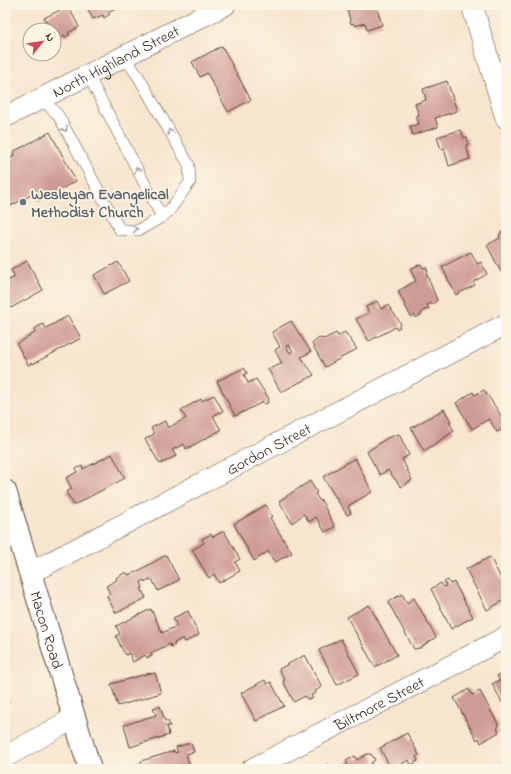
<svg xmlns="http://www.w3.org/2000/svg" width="511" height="774" viewBox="0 0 511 774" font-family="'Indie Flower',sans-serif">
  <rect width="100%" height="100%" fill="#fcf5e5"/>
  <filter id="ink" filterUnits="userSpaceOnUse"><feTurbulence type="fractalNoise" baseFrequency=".025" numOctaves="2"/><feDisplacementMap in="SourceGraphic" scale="8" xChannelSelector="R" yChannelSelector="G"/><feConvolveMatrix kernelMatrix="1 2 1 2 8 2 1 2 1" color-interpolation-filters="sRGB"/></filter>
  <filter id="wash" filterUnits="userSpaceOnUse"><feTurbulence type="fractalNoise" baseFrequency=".012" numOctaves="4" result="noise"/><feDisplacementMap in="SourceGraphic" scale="16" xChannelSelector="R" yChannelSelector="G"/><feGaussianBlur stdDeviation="0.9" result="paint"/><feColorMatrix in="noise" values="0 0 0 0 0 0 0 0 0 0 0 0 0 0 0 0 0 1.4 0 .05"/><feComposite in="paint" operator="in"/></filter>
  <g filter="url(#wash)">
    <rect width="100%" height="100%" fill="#f7e5ce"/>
    <g id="blocks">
      <path fill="#cf9b97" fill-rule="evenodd" d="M86,5H121L108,12L110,14L104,18L103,15L93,19Z
        M346,5H376L382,25L367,30L365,23L355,26L353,23L351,24Z
        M68,6L79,27L68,33L70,35L65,37L64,35L55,39L54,30H50L44,18Z
        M222,46L251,100L228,112L207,73L200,77L192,62Z
        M447,81L457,111L435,118L438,127L413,135L410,126L419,124L416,116L419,115L415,104L426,100L423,89Z
        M461,130L464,138L467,137L469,144L466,145L470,159L449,166L444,148L441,149L437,137Z
        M50,132L76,181L39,201L35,193L5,209V161L14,156L13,152Z
        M506,228V269L501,272L487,245L500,238L499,235Z
        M471,252L477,264L481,262L487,274L473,282L475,285L456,295L442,267Z
        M27,261L43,290L11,308L5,298V282L15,277L11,270Z
        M118,262L129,281L104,294L94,275Z
        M421,264L423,268L426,267L428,272L426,273L437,300L432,305L431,303L427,305L429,308L421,312L422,314L416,318L415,315L411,317L398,291L416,281L410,269Z
        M377,301L381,309L388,305L401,324L399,326L400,327L397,329L396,327L369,341L356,319L369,313L366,307Z
        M68,316L81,338L33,364L32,363L28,365L17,344L36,332L34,329L43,324L46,328Z
        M291,321L311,352L301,357L314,375L281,392L268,369L282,364L275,350L280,347L272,332ZM289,345L293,351L290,353L286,346Z
        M345,332L357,349L325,367L312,344L319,338L324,339L336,333L338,336Z
        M244,368L247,373L244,375L248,383L256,379L269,399L267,400L268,403L264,404L263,402L235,416L217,381Z
        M484,390L506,423V427L497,432L489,419L472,429L456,403L473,392L475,395Z
        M214,395L223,411L213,416L221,430L186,449L184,444L172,450L176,456L160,464L145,439L154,434L151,428L165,421L168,428L186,418L181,410L201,399L202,401Z
        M444,409L451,421L449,422L454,431L424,451L411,428Z
        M399,434L409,455L402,459L412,480L401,487L388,470L380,475L367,452L387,438Z
        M112,454L125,478L74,505L66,492L72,489L66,478L77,472L76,469L82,466L83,469Z
        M355,458L372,492L348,506L351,513L347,515L323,477Z
        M310,481L317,493L315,494L320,501L321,500L335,527L325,532L316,517L309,522L304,514L292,523L279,501Z
        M266,505L272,517L270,518L292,553L275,562L269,554V551L254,561L234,524Z
        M224,531L240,559L235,562L240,571L219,583L214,574L209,578L192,550L204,543L202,539L211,534L213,537Z
        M166,555L179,580L158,591L152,579L145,582L144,580L141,582L143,588L141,589L146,598L116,613L108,599L107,596L110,594L106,586L117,580L116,578L126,572L128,575L140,570Z
        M490,557L506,588V599L487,610L466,569Z
        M448,580L450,584L454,582L473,617L451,629L431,589L441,583L444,587L446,586L444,582Z
        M402,594L407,603L414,598L436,637L420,648L414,649L388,602Z
        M369,605L397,655L375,667L347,617Z
        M151,609L162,633L177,626L173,618L188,611L199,635L185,642L183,638L174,643L175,645L171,647L170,644L151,653L152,656L147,658L145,655L133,662L129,653L126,655L122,649L116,636L120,634L116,626Z
        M341,639L359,674L337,685L319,650Z
        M305,655L322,687L315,691L316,693L311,695L313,698L311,699H307L305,696L294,702L283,681L285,680L279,669Z
        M506,670V709L492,684L500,680L497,676Z
        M150,673L151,674L155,673L161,693L118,706L111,684Z
        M265,680L267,684L271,682L284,706L256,721L241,693Z
        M469,689L472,695L480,691L499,726L497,728L499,732L481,743L479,738L477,740L454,698Z
        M5,696L9,702L5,705Z
        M160,706L165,721H168L170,726H167L169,735L130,747L124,725L156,715L153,708Z
        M407,733L419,755L416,757L418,761L411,765L409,760L391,769L380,748Z
        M191,743L194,752L186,754L191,769H137L136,764L142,763L141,761L174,751L175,753L178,752L176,747Z
        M367,754H371L375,760L371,763L374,769H344L343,767L348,764L346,761L355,756L357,760Z
        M328,764L330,769H317Z"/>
    </g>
  </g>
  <g filter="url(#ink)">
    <use href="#blocks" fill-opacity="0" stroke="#574638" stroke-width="1"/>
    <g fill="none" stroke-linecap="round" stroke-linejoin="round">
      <g stroke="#574638" stroke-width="12">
        <path id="service" d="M88,75L162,217
          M42,99L58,115L120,230H139L162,217L169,211L190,182L189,165L138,76L124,57"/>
      </g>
      <g stroke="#574638" stroke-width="22">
        <g id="minor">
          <path d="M472,5L506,118"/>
          <path id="s1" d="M5,117L225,5"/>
          <path id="s2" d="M30,573L506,324"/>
          <path d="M5,757L74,718"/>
          <path id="s3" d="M252,769L506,637"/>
        </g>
      </g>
      <g stroke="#574638" stroke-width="24">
        <g id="secondary">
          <path id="s4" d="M5,491L90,769"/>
        </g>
      </g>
      <use href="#service" stroke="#fff" stroke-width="11"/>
      <use href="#minor" stroke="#fff" stroke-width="21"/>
      <use href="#secondary" stroke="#fff" stroke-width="22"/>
    </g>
    <defs><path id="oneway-chevron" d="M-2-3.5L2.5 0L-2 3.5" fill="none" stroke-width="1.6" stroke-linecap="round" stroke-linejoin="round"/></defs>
    <g stroke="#a79f9a">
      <use href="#oneway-chevron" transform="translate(65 129) rotate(61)"/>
      <use href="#oneway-chevron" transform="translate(170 132) rotate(-120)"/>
      <use href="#oneway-chevron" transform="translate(137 170) rotate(-118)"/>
      <use href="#oneway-chevron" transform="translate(135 229) rotate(-7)"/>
    </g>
  </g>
  <circle fill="#6b7280" stroke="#fcf5e5" stroke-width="1.5" cx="23" cy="202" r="4"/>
  <g text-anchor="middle" stroke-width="3.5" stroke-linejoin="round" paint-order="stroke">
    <g font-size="16" fill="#3b2a1e" stroke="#fcf5e5">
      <text dy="6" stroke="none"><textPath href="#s1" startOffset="124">North Highland Street</textPath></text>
      <text dy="6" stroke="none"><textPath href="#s2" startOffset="269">Gordon Street</textPath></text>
      <text dy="6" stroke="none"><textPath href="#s4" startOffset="145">Macon Road</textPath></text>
      <text dy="6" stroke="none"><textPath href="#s3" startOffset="143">Biltmore Street</textPath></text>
    </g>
    <g font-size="16" font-weight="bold" fill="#5b616d" stroke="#fcf5e5" text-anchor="start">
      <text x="31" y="199">Wesleyan Evangelical<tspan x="31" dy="18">Methodist Church</tspan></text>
    </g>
  </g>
  <rect width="511" height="774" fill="none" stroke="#fcf5e5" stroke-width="20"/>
  <g transform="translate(42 42) rotate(60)"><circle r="19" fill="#fcf5e5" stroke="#afa495"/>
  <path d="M0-3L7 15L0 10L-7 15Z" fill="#d1495b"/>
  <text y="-6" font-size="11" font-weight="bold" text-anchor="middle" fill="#3b2a1e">N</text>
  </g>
</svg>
